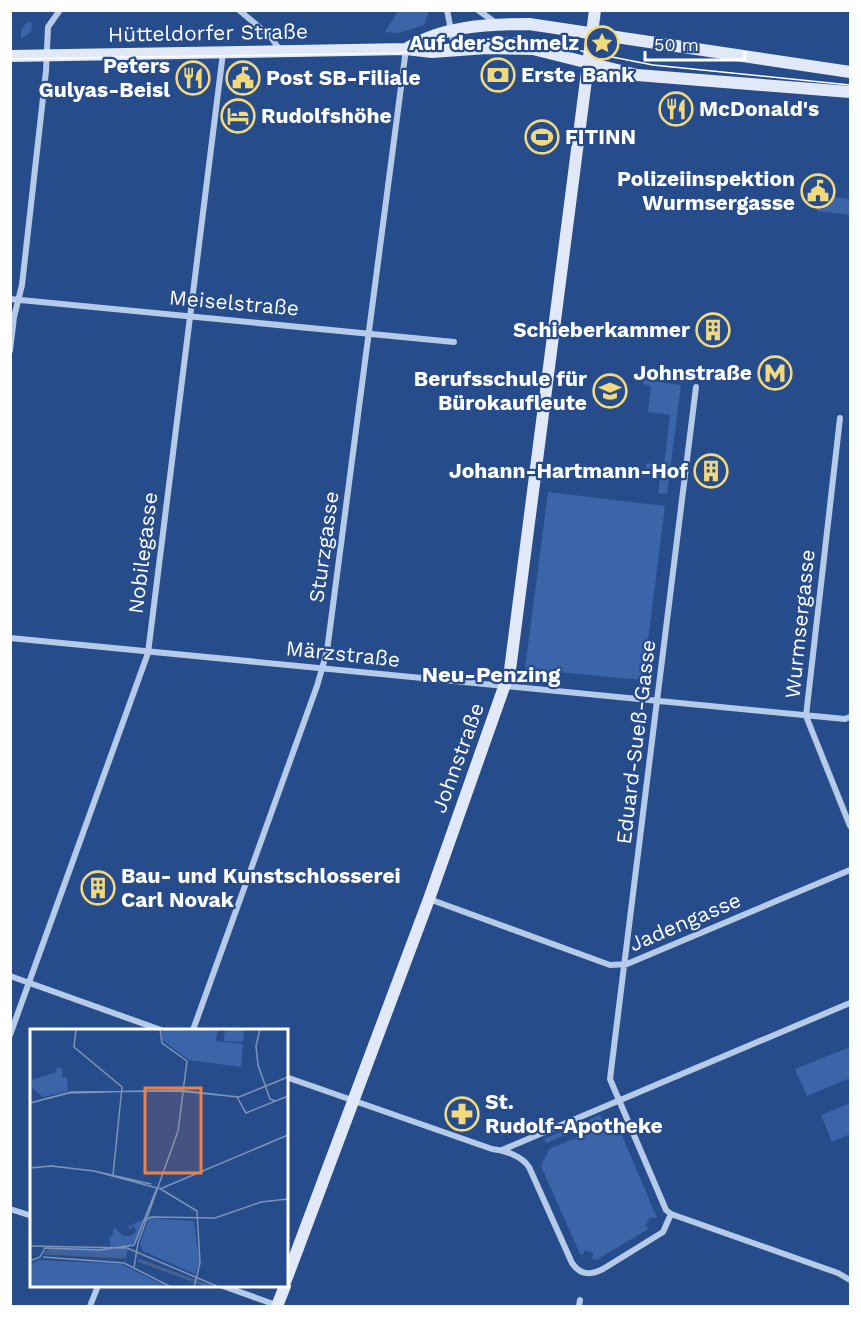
<svg xmlns="http://www.w3.org/2000/svg" width="861" height="1317" viewBox="0 0 861 1317" font-family="'Work Sans',sans-serif">
  <rect width="100%" height="100%" fill="#274c8c"/>
  <path fill="#3c64a9" d="M398,11V10L429,11L424,25L399,33L385,32Z
    M28,22L32,23L31,32L21,39V29Z
    M819,195L850,199V215L817,211Z
    M644,380L681,385L667,494L658,493L661,470L646,468L647,463L664,465L670,415L648,412L651,386L643,384Z
    M548,492L665,506L643,680L525,669Z
    M850,1047V1078L807,1096L795,1069Z
    M850,1103V1134L832,1142L821,1115Z
    M600,1115L602,1120L546,1143L544,1139Z
    M603,1127L621,1133L657,1218H650L645,1226L649,1228L647,1230L596,1260L592,1259L593,1253L585,1250L583,1255L580,1254L541,1166L549,1149Z"/>
  <g fill="none" stroke-linecap="round" stroke-linejoin="round">
    <path stroke="#b6caea" stroke-width="6" d="M239,10L271,37L281,52
      M447,10L455,51
      M478,10L496,23
      M10,299L454,342
      M10,351L14,317L22,285L46,71L48,27L60,10
      M840,418L806,716L850,826
      M10,638L845,719L850,717
      M429,899L610,965L627,964L850,870
      M10,976L161,1030
      M193,1030L317,686L327,651L406,49
      M10,1035L148,653L223,53
      M286,1077L492,1149C504,1150 522,1156 529,1167L572,1263C581,1276 591,1275 603,1269L663,1232L671,1214
      M502,1150L850,1003
      M10,1209L32,1216
      M671,1214L666,1210L610,1079L696,387
      M671,1214L838,1273L850,1280
      M223,1286L279,1306
      M90,1306L98,1286
      M579,1306L580,1300"/>
    <path stroke="#e1e9f8" stroke-width="12" d="M406,49C441,26 488,24 529,24L850,72
      M10,56L406,49L432,52L487,48L533,49L637,75L850,92
      M286,1280L429,899L510,670L595,10
      M277,1306L285,1286"/>
    <path stroke="#fff" stroke-width="1.5" d="M10,59L400,53L473,40L515,38L653,65L850,85"/>
  </g>
  <defs>
    <g id="sight-ring" transform="scale(1.725)"><circle r="9.5" fill="#274c8c" stroke="#f2d97c" stroke-width="1.5"/><path d="M0-6L1.8-2.2L6-1.7L2.9 1.2L3.7 5.4L0 3.3L-3.7 5.4L-2.9 1.2L-6-1.7L-1.8-2.2Z" fill="#f2d97c"/></g>
    <g id="bank-ring" transform="scale(1.725)"><circle r="9.5" fill="#274c8c" stroke="#f2d97c" stroke-width="1.5"/><path d="M-6-4H6V4H-6ZM0-2.3a2.3 2.3 0 1 0 0 4.6a2.3 2.3 0 1 0 0-4.6Z" fill="#f2d97c"/></g>
    <g id="restaurant-ring" transform="scale(1.725)"><circle r="9.5" fill="#274c8c" stroke="#f2d97c" stroke-width="1.5"/><path d="M-5-6h1v4h1v-4h1v4h1v-4h1v5L-1.5 .5V6h-2V.5L-5-1ZM5-6V6H3V1.5H1.5Q1.5-4 5-6Z" fill="#f2d97c"/></g>
    <g id="civic-ring" transform="scale(1.725)"><circle r="9.5" fill="#274c8c" stroke="#f2d97c" stroke-width="1.5"/><path d="M-.6-6.5H3V-4.5H.6V-3L4-1V1h2V6H-6V1h2V-1L-.6-3ZM-1.2 2.5V6h2.4V2.5Z" fill="#f2d97c"/></g>
    <g id="hotel-ring" transform="scale(1.725)"><circle r="9.5" fill="#274c8c" stroke="#f2d97c" stroke-width="1.5"/><path d="M-6-4.5h1.5V1H6V5H4.5V3h-9V5H-6ZM-4 0a1.8 1.8 0 1 1 3.6 0ZM.5 0V-2.5h3Q6-2.5 6 0Z" fill="#f2d97c"/></g>
    <g id="stadium-ring" transform="scale(1.725)"><circle r="9.5" fill="#274c8c" stroke="#f2d97c" stroke-width="1.5"/><path d="M0-5a6.5 5 0 1 0 0 10a6.5 5 0 1 0 0-10ZM-3.5-1.8h7v3.6h-7Z" fill="#f2d97c"/></g>
    <g id="building-ring" transform="scale(1.725)"><circle r="9.5" fill="#274c8c" stroke="#f2d97c" stroke-width="1.5"/><path d="M-4-6H4V6H1V3H-1V6H-4ZM-2.5-4.3h1.7v1.8h-1.7ZM.8-4.3h1.7v1.8H.8ZM-2.5-1h1.7V.8h-1.7ZM.8-1h1.7V.8H.8Z" fill="#f2d97c"/></g>
    <g id="metro-ring" transform="scale(1.725)"><circle r="9.5" fill="#274c8c" stroke="#f2d97c" stroke-width="1.5"/><path d="M-5.5 5V-5H-3L0 0L3-5H5.5V5H3V-.5L0 4L-3-.5V5Z" fill="#f2d97c"/></g>
    <g id="school-ring" transform="scale(1.725)"><circle r="9.5" fill="#274c8c" stroke="#f2d97c" stroke-width="1.5"/><path d="M0-5L7-2L0 1L-7-2ZM-4 1L0 2.5L4 1V4Q0 6-4 4Z" fill="#f2d97c"/></g>
    <g id="pharmacy-ring" transform="scale(1.725)"><circle r="9.5" fill="#274c8c" stroke="#f2d97c" stroke-width="1.5"/><path d="M-2-6h4v4h4v4h-4v4h-4v-4h-4v-4h4Z" fill="#f2d97c"/></g>
  </defs>
  <g fill-rule="evenodd">
    <use href="#sight-ring" x="602" y="43"/>
    <use href="#bank-ring" x="498" y="75"/>
    <use href="#restaurant-ring" x="193" y="78"/>
    <use href="#civic-ring" x="243" y="78"/>
    <use href="#restaurant-ring" x="676" y="109"/>
    <use href="#hotel-ring" x="238" y="116"/>
    <use href="#stadium-ring" x="542" y="137"/>
    <use href="#civic-ring" x="818" y="191"/>
    <use href="#building-ring" x="713" y="330"/>
    <use href="#metro-ring" x="775" y="373"/>
    <use href="#school-ring" x="610" y="391"/>
    <use href="#building-ring" x="711" y="471"/>
    <use href="#building-ring" x="98" y="888"/>
    <use href="#pharmacy-ring" x="462" y="1114"/>
  </g>
  <g text-anchor="middle" stroke-width="4.5" stroke-linejoin="round" paint-order="stroke">
    <g font-size="21" fill="#fff" stroke="#274c8c">
      <text transform="translate(208 33) rotate(-1)" y="7">Hütteldorfer Straße</text>
      <text transform="translate(234 303) rotate(5)" y="7">Meiselstraße</text>
      <text transform="translate(324 547) rotate(-82)" y="7">Sturzgasse</text>
      <text transform="translate(143 553) rotate(-83)" y="7">Nobilegasse</text>
      <text transform="translate(800 624) rotate(-84)" y="7">Wurmsergasse</text>
      <text transform="translate(343 654) rotate(6)" y="7">Märzstraße</text>
      <text transform="translate(636 742) rotate(-83)" y="7">Eduard-Sueß-Gasse</text>
      <text transform="translate(458 758) rotate(-70)" y="7">Johnstraße</text>
      <text transform="translate(685 922) rotate(-23)" y="7">Jadengasse</text>
    </g>
    <g font-size="21" font-weight="bold" fill="#fff" stroke="#274c8c" text-anchor="end">
      <text x="579" y="50">Auf der Schmelz</text>
      <text x="170" y="73">Peters<tspan x="170" dy="24">Gulyas-Beisl</tspan></text>
      <text x="521" y="82" text-anchor="start">Erste Bank</text>
      <text x="266" y="85" text-anchor="start">Post SB-Filiale</text>
      <text x="699" y="116" text-anchor="start">McDonald's</text>
      <text x="261" y="123" text-anchor="start">Rudolfshöhe</text>
      <text x="565" y="144" text-anchor="start">FITINN</text>
      <text x="795" y="186">Polizeiinspektion<tspan x="795" dy="24">Wurmsergasse</tspan></text>
      <text x="690" y="337">Schieberkammer</text>
      <text x="752" y="380">Johnstraße</text>
      <text x="587" y="386">Berufsschule für<tspan x="587" dy="24">Bürokaufleute</tspan></text>
      <text x="688" y="478">Johann-Hartmann-Hof</text>
      <text x="121" y="883" text-anchor="start">Bau- und Kunstschlosserei<tspan x="121" dy="24">Carl Novak</tspan></text>
      <text x="485" y="1109" text-anchor="start">St.<tspan x="485" dy="24">Rudolf-Apotheke</tspan></text>
    </g>
    <g font-size="22" font-weight="bold" fill="#fff" stroke="#274c8c">
      <text x="491" y="682">Neu-Penzing</text>
    </g>
  </g>
  <g transform="translate(30 1029)">
    <rect width="258" height="258" fill="#274c8c"/>
    <path d="M132,0H194L188,2L185,12L213,15L211,38L159,31L132,11ZM195,0H214L213,13L194,12ZM27,38L32,39V49L37,48L38,62L13,68L2,59V51L26,43ZM119,189L164,192L169,233L165,245L113,222L110,215ZM113,191V197L106,214L105,216L100,219L105,215V212L99,218L81,219L79,207L82,208L84,198L93,207H101L106,203L104,196L99,201V197ZM21,219L96,220L98,222L96,227L15,223ZM8,231L91,235L137,258H0V236Z" fill="#3c64a9"/>
    <path fill="none" stroke="#47618f" stroke-width="3" d="M14,224L96,228M108,231L181,258"/>
    <path fill="none" stroke="#7d94ba" stroke-width="1.5" d="M46,0L44,18L92,58L83,146M130,0L132,14L157,32M230,0L226,17L228,36L240,70L245,72M0,74L41,63L148,62L209,68L258,48M0,74L39,64L149,61L207,68L216,84L258,67M0,139L21,137L64,142L121,155M0,139L22,137L64,142L127,159L104,216L70,221L15,219L10,228L0,232M129,159L167,182L170,234L164,258M130,160L258,106M113,192L121,188L185,189L231,173L258,170M0,217L97,219L189,258M13,228L94,234L141,258M104,238L108,214L148,102L157,32"/>
    <path fill="#ee8249" fill-opacity="0.15" stroke="#ee8249" stroke-width="3" d="M115,59H171V144H115Z"/>
    <rect width="258" height="258" fill="none" stroke="#fff" stroke-width="3"/>
  </g>
  <rect width="861" height="1317" fill="none" stroke="#ffffff" stroke-width="24"/>
  <path d="M645 51v9h100v-9" fill="none" stroke="#ffffff" stroke-width="3"/>
  <text x="654" y="51" font-size="18" fill="#ffffff" stroke="#274c8c" stroke-width="4.5" paint-order="stroke">50 m</text>
</svg>
